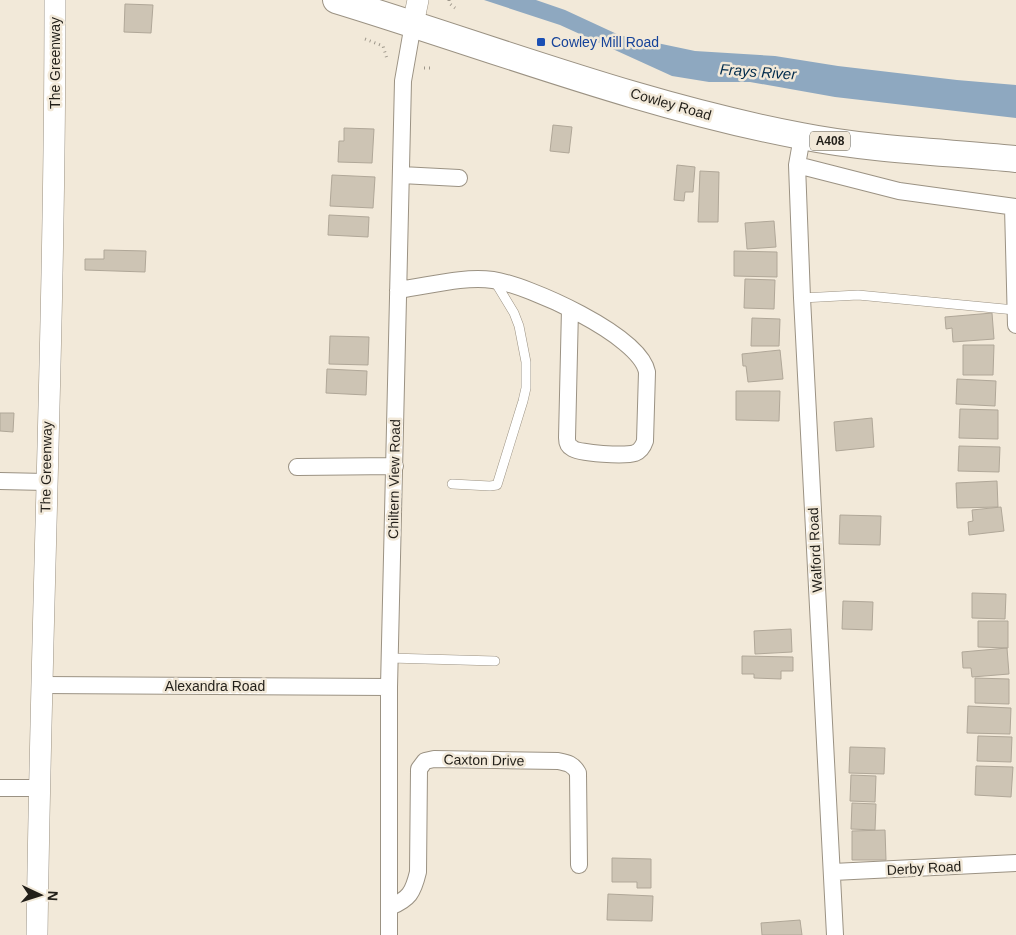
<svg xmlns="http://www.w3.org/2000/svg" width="1016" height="935" viewBox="0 0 1016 935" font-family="Helvetica,sans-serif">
  <rect width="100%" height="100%" fill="#f2e9d9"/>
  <path fill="#8ea8c0" d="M484,0H536L565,10L619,35L695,51L775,56L838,66L957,80L1016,85V118L835,97L750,82H709L672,76L560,25Z"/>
  <path fill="#cdc4b4" stroke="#b0a798" d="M125,4L153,5L151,33L124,32Z
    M553,125L572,127L569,153L550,151Z
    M344,128L374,129L372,163L338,162L339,141H344Z
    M677,165L695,167L693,192H685L684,201L674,200Z
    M700,171L719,172L718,222H698Z
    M332,175L375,177L373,208L330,206Z
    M329,215L369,217L368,237L328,235Z
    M774,221L776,247L747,249L745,223Z
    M104,250L146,251L145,272L85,270V259H104Z
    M734,251L777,252V277L734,276Z
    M745,279L775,280L774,309L744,308Z
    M992,313L994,339L953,342L952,328L946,329L945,317Z
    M752,318L780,319L779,346H751Z
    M330,336L369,337L368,365L329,364Z
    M963,345H994L993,375H963Z
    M780,350L783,379L748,382L746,366H743L742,354Z
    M327,369L367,371L366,395L326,393Z
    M957,379L996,381L995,406L956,404Z
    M736,391H780L779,421L736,420Z
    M960,409L998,410V439L959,438Z
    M0,413H14L13,432L0,431Z
    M872,418L874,447L836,451L834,422Z
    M959,446L1000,447L999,472L958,471Z
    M997,481L998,507L957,508L956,483Z
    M1001,507L1004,531L969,535L968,522L973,521L972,510Z
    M840,515L881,516L880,545L839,544Z
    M972,593L1006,594L1005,619L972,618Z
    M843,601L873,602L872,630L842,629Z
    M978,621H1008V648L978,647Z
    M791,629L792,652L755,654L754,631Z
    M1007,648L1009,674L972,677L971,668H963L962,652Z
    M742,656L793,657V671H781V679L754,678V674H742Z
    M975,678L1009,679V704L975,703Z
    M968,706L1011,708L1010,734L967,733Z
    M978,736L1012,737L1011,762L977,761Z
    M850,747L885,748L884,774L849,773Z
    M976,766L1013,767L1011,797L975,795Z
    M851,775L876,776L875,802L850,801Z
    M852,803L876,804L875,830L851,829Z
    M885,830L886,860H852V831Z
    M612,858L651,859V888H637V882H612Z
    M608,894L653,896L652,921L607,920Z
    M800,920L802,935H762L761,923Z"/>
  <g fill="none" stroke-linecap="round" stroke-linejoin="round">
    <g stroke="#9b9283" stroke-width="10">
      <path id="service" d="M802,298L858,295L1015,310
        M452,484L490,486L497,485L523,401L526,388V362L519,326L514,313L494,280
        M390,658L495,661"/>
    </g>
    <g stroke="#9b9283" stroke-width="18">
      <path id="minor" d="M802,137L797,165L899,191L1016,207
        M797,165L802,298L835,935
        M401,175L459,178
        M1013,207L1016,325
        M398,290C429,286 462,276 493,280C528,285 640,335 647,372L645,441C643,447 640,451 635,453C626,456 579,454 572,448C568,446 567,442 567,438L570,309
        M297,467L395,466
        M0,481L46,482
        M42,685L389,687
        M0,788H39
        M833,872L1016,863
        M390,907C409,899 413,893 418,872L419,769L425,761L434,759L558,761C568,763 573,764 578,773L579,865
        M389,935V687L403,81L413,24"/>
    </g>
    <g stroke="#9b9283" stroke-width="22">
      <path id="tertiary" d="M413,24L418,0
        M37,935C41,623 55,312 55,0"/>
    </g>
    <g stroke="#9b9283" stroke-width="28">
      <path id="primary" d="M336,0C490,47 642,106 801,136C872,150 945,152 1016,159"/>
    </g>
    <path stroke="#9e978b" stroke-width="3" stroke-dasharray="1 4" stroke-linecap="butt" d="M449,0V3L455,8
      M365,39L383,46L387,59
      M424,68H433"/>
    <use href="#service" stroke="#fff" stroke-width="9"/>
    <use href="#minor" stroke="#fff" stroke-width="16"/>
    <use href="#tertiary" stroke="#fff" stroke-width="21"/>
    <use href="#primary" stroke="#fff" stroke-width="26"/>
  </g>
  <rect fill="#1a4fb4" stroke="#f2e9d9" stroke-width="2" x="536" y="37" width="10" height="10" rx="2.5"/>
  <g text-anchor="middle" stroke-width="5" stroke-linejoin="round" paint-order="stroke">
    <rect fill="#f2e9d9" stroke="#605c53" stroke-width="1" x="810" y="131.5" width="40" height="19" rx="4"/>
    <g font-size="12" font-weight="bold" fill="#221f19">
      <text x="830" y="145">A408</text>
    </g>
    <g font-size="14" fill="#164399" stroke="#f2e9d9" text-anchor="start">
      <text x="551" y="47">Cowley Mill Road</text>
    </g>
    <g font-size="14" fill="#221f19" stroke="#f2e9d9">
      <text transform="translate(55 63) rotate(-90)" y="5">The Greenway</text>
      <text transform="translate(671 104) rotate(16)" y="5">Cowley Road</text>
      <text transform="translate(46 467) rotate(-89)" y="5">The Greenway</text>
      <text transform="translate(394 479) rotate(-89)" y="5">Chiltern View Road</text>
      <text transform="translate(815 550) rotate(-93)" y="5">Walford Road</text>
      <text x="215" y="691">Alexandra Road</text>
      <text transform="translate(484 760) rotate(1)" y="5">Caxton Drive</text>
      <text transform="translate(924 868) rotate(-3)" y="5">Derby Road</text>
    </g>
    <g font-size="15" font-style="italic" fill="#002b4c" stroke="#f2e9d9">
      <text transform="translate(758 72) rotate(4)" y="5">Frays River</text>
    </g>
  </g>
  <g transform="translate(40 895) rotate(94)" stroke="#f2e9d9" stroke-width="4" paint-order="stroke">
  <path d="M0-4L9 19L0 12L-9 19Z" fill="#221f19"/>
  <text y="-8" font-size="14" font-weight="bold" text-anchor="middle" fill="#221f19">N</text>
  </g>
</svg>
